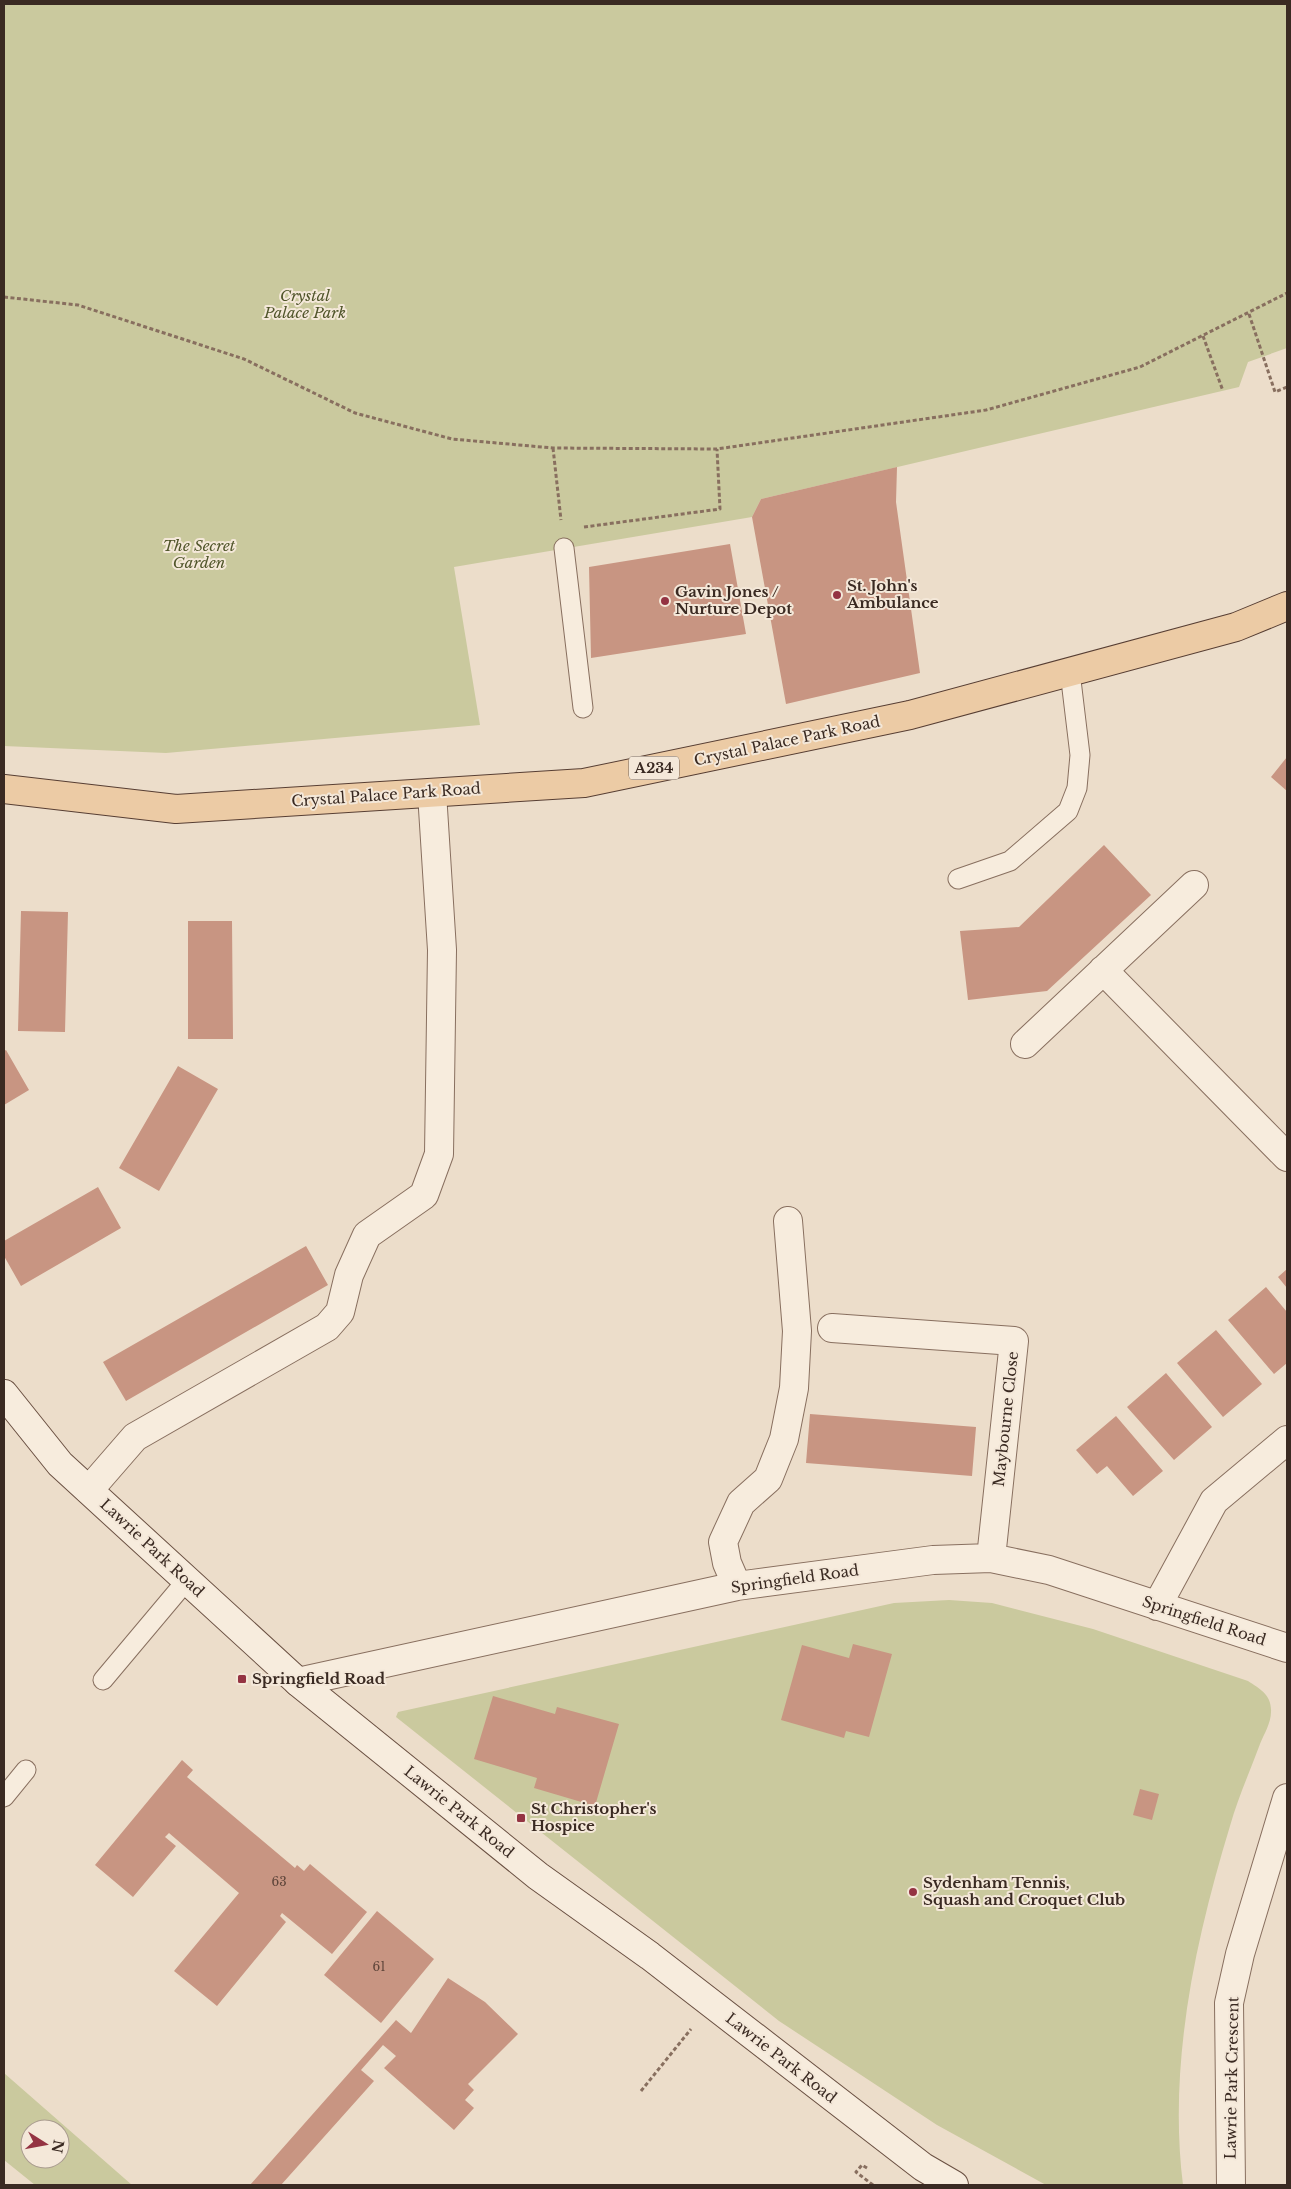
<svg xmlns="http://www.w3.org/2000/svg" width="1291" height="2189" viewBox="0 0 1291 2189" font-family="'Libre Baskerville',serif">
  <rect width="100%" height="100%" fill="#ecddca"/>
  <path fill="#cac99e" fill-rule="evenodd" d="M4,4H1287V348L1248,362L1239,387L761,499L752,517L454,567L480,725L166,753L4,746Z
    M949,1600L992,1603L1093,1629L1248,1681C1260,1689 1272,1695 1271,1712C1271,1723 1264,1734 1260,1744C1250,1771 1238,1798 1230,1826C1195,1941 1168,2065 1183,2185H1046L937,2125L779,2021L396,1717L398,1712L894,1603Z
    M4,2073L132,2185H35L4,2160ZM30,2129H60V2159H30Z"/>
  <path fill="#c89582" d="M897,467L896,502L920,673L786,704L752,517L761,499Z
    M730,544L746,634L591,658L589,567Z
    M1287,757V791L1271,777Z
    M1104,845L1151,895L1047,991L968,1000L960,931L1019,927Z
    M21,911L68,912L65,1032L18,1031Z
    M188,921H232L233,1039H188Z
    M6,1050L29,1090L4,1105V1051Z
    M178,1066L218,1089L159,1191L119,1168Z
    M98,1187L121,1228L21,1286L4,1256V1241Z
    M306,1246L328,1285L126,1401L103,1362Z
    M1287,1269V1288L1278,1277Z
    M1266,1287L1287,1312V1363L1274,1374L1228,1320Z
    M1216,1330L1262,1384L1223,1417L1177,1363Z
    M1166,1373L1212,1427L1174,1460L1127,1407Z
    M810,1414L976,1427L972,1476L806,1463Z
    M1116,1416L1163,1471L1133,1496L1107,1466L1097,1474L1076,1450Z
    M853,1644L892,1654L869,1737L846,1731L844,1738L781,1720L802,1645L849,1658Z
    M493,1696L555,1714L557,1707L619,1724L595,1806L534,1788L537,1778L474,1759Z
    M182,1760L193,1770L187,1777L295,1868L297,1865L304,1871L310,1864L367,1912L332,1954L282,1913L280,1916L286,1922L217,2006L174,1971L239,1893L169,1833L165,1837L176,1846L133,1897L95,1865Z
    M1140,1789L1159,1794L1152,1820L1133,1815Z
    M377,1911L434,1959L381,2023L324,1975Z
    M448,1978L485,2002L518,2034L468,2084L474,2090L465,2100L474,2108L454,2130L384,2068L396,2056L383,2045L361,2070L374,2081L281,2185H250L396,2020L411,2033Z"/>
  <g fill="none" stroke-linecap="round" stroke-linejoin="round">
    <g stroke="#886f5f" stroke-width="21">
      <path id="lane" d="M564,548L583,708
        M958,879L1010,861L1068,811L1077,788L1080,755L1070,672
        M103,1680L187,1580
        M4,1797L26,1770"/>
    </g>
    <g stroke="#886f5f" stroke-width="30">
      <path id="street" d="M1103,970L1287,1157
        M1025,1044L1194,885
        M832,1328L1014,1341L991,1558
        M89,1490L135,1437L327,1327L340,1312L349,1275L367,1235L424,1195L439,1154L442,950L432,793
        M737,1586L727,1563L723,1542L741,1503L768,1479L784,1439L794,1388L797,1331L788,1221
        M1157,1606L1214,1501L1287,1440
        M298,1682L737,1586L933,1560L991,1558L1049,1570L1287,1648
        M1231,2185L1229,2003L1240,1954L1287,1798"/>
    </g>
    <g stroke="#6a5042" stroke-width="30">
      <path id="secondary" d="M4,1394L60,1464L298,1682L538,1876L650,1956L923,2167L954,2185"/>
    </g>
    <g stroke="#573e33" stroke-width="30">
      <path id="primary" d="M4,789L176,809L584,783L910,715L1236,627L1287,606"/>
    </g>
    <path stroke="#886f5f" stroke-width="3" stroke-dasharray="4 2.5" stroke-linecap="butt" d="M4,297L78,305L244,359L355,413L452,439L553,448L717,449L986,410L1140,367L1287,293
      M1249,314L1275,392L1287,387
      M1203,336L1223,391
      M553,448L561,520
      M584,527L720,509L717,449
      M641,2091L691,2029
      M867,2168L862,2165L856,2172L873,2185"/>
    <use href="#lane" stroke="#f7ecdd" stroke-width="19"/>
    <use href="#street" stroke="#f7ecdd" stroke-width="28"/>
    <use href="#secondary" stroke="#f7ecdd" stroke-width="28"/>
    <use href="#primary" stroke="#eccba5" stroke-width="28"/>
  </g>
  <g fill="#943342" stroke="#f4e8d9" stroke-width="2">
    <circle cx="837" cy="595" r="5"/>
    <circle cx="665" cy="601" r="5"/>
    <rect x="237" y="1674" width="10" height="10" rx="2.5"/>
    <rect x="516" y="1813" width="10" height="10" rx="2.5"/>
    <circle cx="913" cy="1892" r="5"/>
  </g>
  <g text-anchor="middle" stroke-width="4" stroke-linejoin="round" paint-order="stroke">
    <g font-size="12" fill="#5e453a">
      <text x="279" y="1886">63</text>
      <text x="379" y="1971">61</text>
    </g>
    <rect fill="#f4e8d9" stroke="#726359" stroke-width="1" x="629" y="756.5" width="50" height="23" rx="4"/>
    <g font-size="14" font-weight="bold" fill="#3a2a22">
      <text x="654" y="773">A234</text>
    </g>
    <g font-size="15" font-style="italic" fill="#50552a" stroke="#f4e8d9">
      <text x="305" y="301">Crystal<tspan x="305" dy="17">Palace Park</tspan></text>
      <text x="199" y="551">The Secret<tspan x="199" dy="17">Garden</tspan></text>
    </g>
    <g font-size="15" font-weight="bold" fill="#3a2a22" stroke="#f4e8d9" text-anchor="start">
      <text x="847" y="591">St. John's<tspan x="847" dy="17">Ambulance</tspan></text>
      <text x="675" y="597">Gavin Jones /<tspan x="675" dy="17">Nurture Depot</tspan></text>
      <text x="252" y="1684">Springfield Road</text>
      <text x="531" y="1814">St Christopher's<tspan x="531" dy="17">Hospice</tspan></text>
      <text x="923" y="1888">Sydenham Tennis,<tspan x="923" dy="17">Squash and Croquet Club</tspan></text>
    </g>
    <g font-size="15" fill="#3a2a22" stroke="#f4e8d9">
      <text transform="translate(787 741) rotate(-12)" y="5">Crystal Palace Park Road</text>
      <text transform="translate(386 795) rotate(-4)" y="5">Crystal Palace Park Road</text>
      <text transform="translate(1006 1419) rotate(-84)" y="5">Maybourne Close</text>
      <text transform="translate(152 1548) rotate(43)" y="5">Lawrie Park Road</text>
      <text transform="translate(795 1579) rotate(-8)" y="5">Springfield Road</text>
      <text transform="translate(1204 1621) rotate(18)" y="5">Springfield Road</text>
      <text transform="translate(459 1812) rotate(39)" y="5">Lawrie Park Road</text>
      <text transform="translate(781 2058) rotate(38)" y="5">Lawrie Park Road</text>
      <text transform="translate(1232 2078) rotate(-89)" y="5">Lawrie Park Crescent</text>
    </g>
  </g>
  <rect width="1291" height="2189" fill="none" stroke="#3a2a22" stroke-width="10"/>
  <g transform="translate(45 2144) rotate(101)"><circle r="24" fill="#f4e8d9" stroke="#aa9c90"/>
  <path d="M0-4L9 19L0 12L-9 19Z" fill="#943342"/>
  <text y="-8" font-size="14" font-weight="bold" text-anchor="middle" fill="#3a2a22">N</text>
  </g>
</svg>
